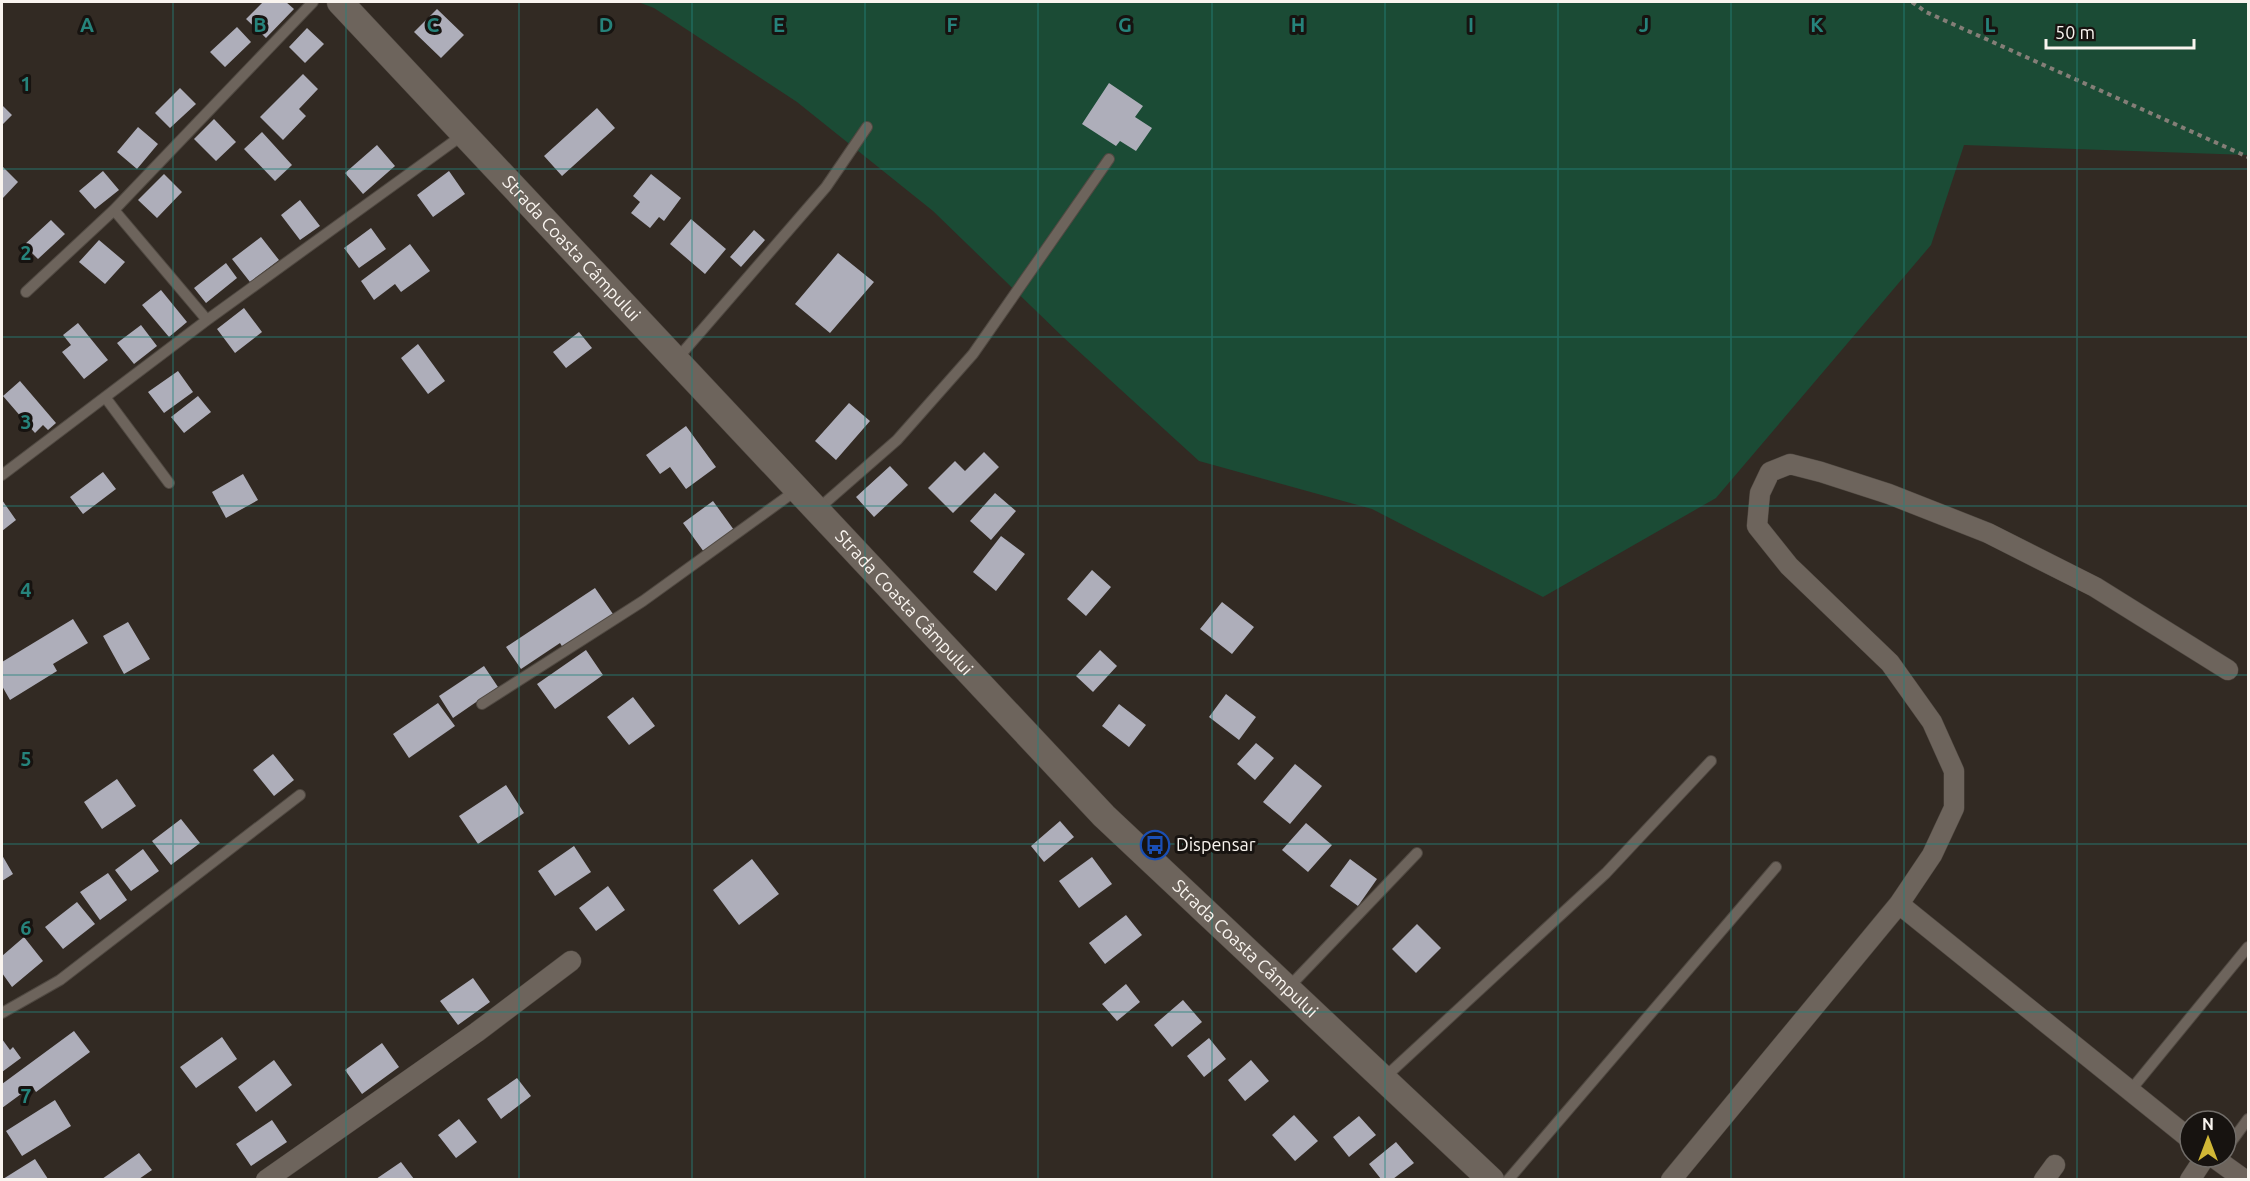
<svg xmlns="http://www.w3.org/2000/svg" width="2250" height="1181" viewBox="0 0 2250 1181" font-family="Ubuntu,sans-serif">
  <rect width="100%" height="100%" fill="#322a23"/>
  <path fill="#1b4b35" d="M638,2H2248V155L1964,145L1931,245L1716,498L1543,597L1372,509L1199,461L1063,337L933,211L797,102L654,8Z"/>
  <path fill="#aeaeba" d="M263,2H286L294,9L266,38L246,19Z
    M437,9L464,35L441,58L414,32Z
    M237,27L251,42L225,67L210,52Z
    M307,28L324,44L305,63L289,47Z
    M303,74L318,89L299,109L306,116L283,140L260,117Z
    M1109,83L1143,106L1135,117L1152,128L1136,151L1120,141L1116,146L1082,124Z
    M180,88L196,104L170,128L155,113Z
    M2,105L12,115L2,125Z
    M597,108L615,128L562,176L544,156Z
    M214,119L236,142L216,161L194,139Z
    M138,127L158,144L137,169L117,152Z
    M262,132L292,165L275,181L244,149Z
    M377,145L395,166L363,194L345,173Z
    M2,166L18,182L2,199Z
    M103,171L119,190L95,209L79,191Z
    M449,171L465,194L433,217L417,195Z
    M164,174L182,192L157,218L138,200Z
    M651,174L681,198L664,221L659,217L650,228L631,213L640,202L633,196Z
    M300,200L320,226L300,240L281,215Z
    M691,219L726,249L705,274L670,244Z
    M51,220L65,234L38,259L24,245Z
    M371,228L386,249L359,268L344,248Z
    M754,230L765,240L741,267L730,257Z
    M261,237L279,260L250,282L232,259Z
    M99,240L125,262L105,284L79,262Z
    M410,244L430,271L401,292L395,284L374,300L361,281Z
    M838,253L874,282L830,333L795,304Z
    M226,263L237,278L206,303L194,288Z
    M161,290L187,322L169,337L142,305Z
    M244,308L262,332L235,353L217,329Z
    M78,323L108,360L84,379L62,352L71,345L63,335Z
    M141,325L157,346L134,364L117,343Z
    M579,332L592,348L566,368L553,352Z
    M418,344L445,381L428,394L401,358Z
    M178,371L193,392L164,413L148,392Z
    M20,381L56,423L48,430L43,425L35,433L3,396Z
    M198,396L211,412L184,433L171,417Z
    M849,403L870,421L836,460L815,441Z
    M686,426L716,467L686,489L670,467L660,474L646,455Z
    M984,452L999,467L953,513L928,488L955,461L965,471Z
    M890,466L908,485L874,517L856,497Z
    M103,472L116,489L83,514L70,497Z
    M243,474L258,500L226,518L212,492Z
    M995,493L1016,511L991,540L970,521Z
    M2,500L16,520L2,531Z
    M713,501L734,530L704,552L683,523Z
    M1001,536L1025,554L996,591L973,572Z
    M1092,570L1111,587L1086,616L1067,599Z
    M595,588L613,614L563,648L560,643L521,669L506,647Z
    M1222,602L1254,627L1232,654L1200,629Z
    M73,619L88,643L53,664L57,671L10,700L2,686V662Z
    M128,622L150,659L124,674L103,636Z
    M586,650L603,675L555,709L537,684Z
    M1100,650L1117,666L1093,692L1076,676Z
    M484,666L498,687L453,718L439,696Z
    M1226,694L1256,717L1239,740L1209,717Z
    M633,697L655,726L629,745L607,717Z
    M438,703L455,726L409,758L393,734Z
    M1119,704L1146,725L1129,747L1102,726Z
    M1256,743L1274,758L1255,780L1237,764Z
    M273,754L294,780L274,796L253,770Z
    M1295,764L1322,786L1290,824L1263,802Z
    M117,779L136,806L102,829L84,802Z
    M506,785L524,813L478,844L459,816Z
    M181,819L200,843L171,865L152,841Z
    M1060,821L1074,837L1044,862L1031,846Z
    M1306,823L1332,845L1308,872L1282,850Z
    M574,846L591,872L555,896L538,871Z
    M143,849L159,871L131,891L115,870Z
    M2,855L13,874L2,881Z
    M1092,857L1112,884L1079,908L1059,881Z
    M752,859L779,894L739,925L713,890Z
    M1350,859L1377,879L1358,906L1330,886Z
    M108,873L127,900L100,920L80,892Z
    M608,886L625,910L596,931L579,908Z
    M77,902L95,924L63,949L45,927Z
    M1126,915L1142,935L1105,964L1089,943Z
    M1417,924L1441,948L1416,973L1392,949Z
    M24,937L43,961L12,987L2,973V956Z
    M473,978L490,1002L458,1025L440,1001Z
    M1126,984L1140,1002L1117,1021L1102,1004Z
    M1183,1000L1202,1022L1172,1047L1154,1025Z
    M74,1031L90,1052L36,1092L32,1086L2,1108V1084Z
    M222,1037L237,1059L196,1088L180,1067Z
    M1209,1038L1226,1059L1204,1077L1187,1056Z
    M2,1039L10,1050L13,1047L21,1058L2,1072Z
    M382,1043L399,1067L362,1094L345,1070Z
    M274,1060L292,1085L256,1112L238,1087Z
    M1251,1060L1269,1081L1245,1101L1228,1080Z
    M517,1078L531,1096L501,1119L487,1099Z
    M55,1100L71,1126L22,1156L6,1131Z
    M1294,1115L1318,1141L1295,1161L1272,1135Z
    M1359,1116L1376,1135L1349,1157L1333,1137Z
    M459,1119L477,1142L456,1158L438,1135Z
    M272,1120L287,1142L251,1166L236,1144Z
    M1396,1142L1414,1163L1393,1179H1381L1369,1164Z
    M139,1153L152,1170L139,1179H102Z
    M35,1159L48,1179H3Z
    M401,1162L414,1179H376Z"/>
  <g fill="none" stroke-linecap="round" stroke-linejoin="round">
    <g stroke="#504942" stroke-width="12">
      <path id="service" d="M114,210L207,320
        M26,292L114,210L313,2
        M677,359L826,187L867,127
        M105,397L169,483
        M2,475L207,320L464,134
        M818,509L897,440L973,354L1109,159
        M482,704L643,601L798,489
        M1287,989L1417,853
        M2,1013L60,980L300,795
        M1383,1079L1606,873L1711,761
        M2130,1091L2248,947
        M2226,1149L2248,1119
        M1508,1180L1776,867"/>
    </g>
    <g stroke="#504942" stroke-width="21">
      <path id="minor" d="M1899,904L2190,1139
        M2213,1157L2245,1180
        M266,1180L477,1032L571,961
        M1671,1180L1899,904L1932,855L1954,808V771L1932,722L1890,663L1789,566L1757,526L1760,493L1770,472L1790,464L1821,472L1889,494L1988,533L2095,587L2228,670
        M2044,1180L2055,1165
        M2190,1180L2205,1157"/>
    </g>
    <g stroke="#504942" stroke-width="27">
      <g id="tertiary">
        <path id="s1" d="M340,2L1104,816L1491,1180"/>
      </g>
    </g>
    <path stroke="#847e77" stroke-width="4" stroke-dasharray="4.5 4.5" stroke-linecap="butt" d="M1912,2L1926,12L2248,157"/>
    <use href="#service" stroke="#6d645c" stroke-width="10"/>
    <use href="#minor" stroke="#6d645c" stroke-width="20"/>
    <use href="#tertiary" stroke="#6d645c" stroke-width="26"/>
  </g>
  <path fill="none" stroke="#26837b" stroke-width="1.5" stroke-opacity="0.55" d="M173,2V1180M346,2V1180M519,2V1180M692,2V1180M865,2V1180M1038,2V1180M1212,2V1180M1385,2V1180M1558,2V1180M1731,2V1180M1904,2V1180M2077,2V1180M2,169H2248M2,337H2248M2,506H2248M2,675H2248M2,844H2248M2,1012H2248"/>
  <defs>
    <g id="bus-ring" transform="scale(1.5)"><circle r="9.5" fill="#171310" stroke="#1a4fb4" stroke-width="1.5"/><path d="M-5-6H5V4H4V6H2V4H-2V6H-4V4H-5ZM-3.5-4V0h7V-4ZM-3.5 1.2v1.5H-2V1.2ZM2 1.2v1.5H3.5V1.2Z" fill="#1a4fb4"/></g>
  </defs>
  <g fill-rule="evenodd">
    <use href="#bus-ring" x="1155" y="845"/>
  </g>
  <g text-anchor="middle" stroke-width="6" stroke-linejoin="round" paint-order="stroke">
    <g font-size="18" fill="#f9f4ef" stroke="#171310">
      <text dy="6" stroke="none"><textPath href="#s1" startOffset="338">Strada Coasta Câmpului</textPath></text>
      <text dy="6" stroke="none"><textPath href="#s1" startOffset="824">Strada Coasta Câmpului</textPath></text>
      <text dy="6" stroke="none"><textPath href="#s1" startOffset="1310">Strada Coasta Câmpului</textPath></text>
    </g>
    <g font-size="18" fill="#f9f4ef" stroke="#171310" text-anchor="start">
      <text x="1176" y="851">Dispensar</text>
    </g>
  </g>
  <g font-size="20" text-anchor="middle" font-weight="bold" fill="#26837b" stroke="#171310" stroke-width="6" stroke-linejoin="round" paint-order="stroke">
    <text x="87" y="32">A</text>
    <text x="260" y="32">B</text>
    <text x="433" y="32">C</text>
    <text x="606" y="32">D</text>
    <text x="779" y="32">E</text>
    <text x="952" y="32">F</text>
    <text x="1125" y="32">G</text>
    <text x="1298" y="32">H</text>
    <text x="1471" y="32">I</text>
    <text x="1644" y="32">J</text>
    <text x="1817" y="32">K</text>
    <text x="1990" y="32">L</text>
    <text x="26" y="91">1</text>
    <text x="26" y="260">2</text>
    <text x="26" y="429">3</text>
    <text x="26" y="597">4</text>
    <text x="26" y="766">5</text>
    <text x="26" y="935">6</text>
    <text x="26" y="1103">7</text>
  </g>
  <rect width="2250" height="1181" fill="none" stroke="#f9f4ef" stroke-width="6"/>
  <g transform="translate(2208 1139)"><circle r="28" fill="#171310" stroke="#716d69" stroke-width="1.5"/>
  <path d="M0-4.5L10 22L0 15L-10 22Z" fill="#d1b736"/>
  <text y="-9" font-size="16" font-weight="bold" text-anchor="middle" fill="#f9f4ef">N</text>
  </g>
  <path d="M2046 39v9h148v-9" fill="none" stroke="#f9f4ef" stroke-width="3"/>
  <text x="2055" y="39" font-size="18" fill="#f9f4ef" stroke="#171310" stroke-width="4.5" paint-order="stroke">50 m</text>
</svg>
